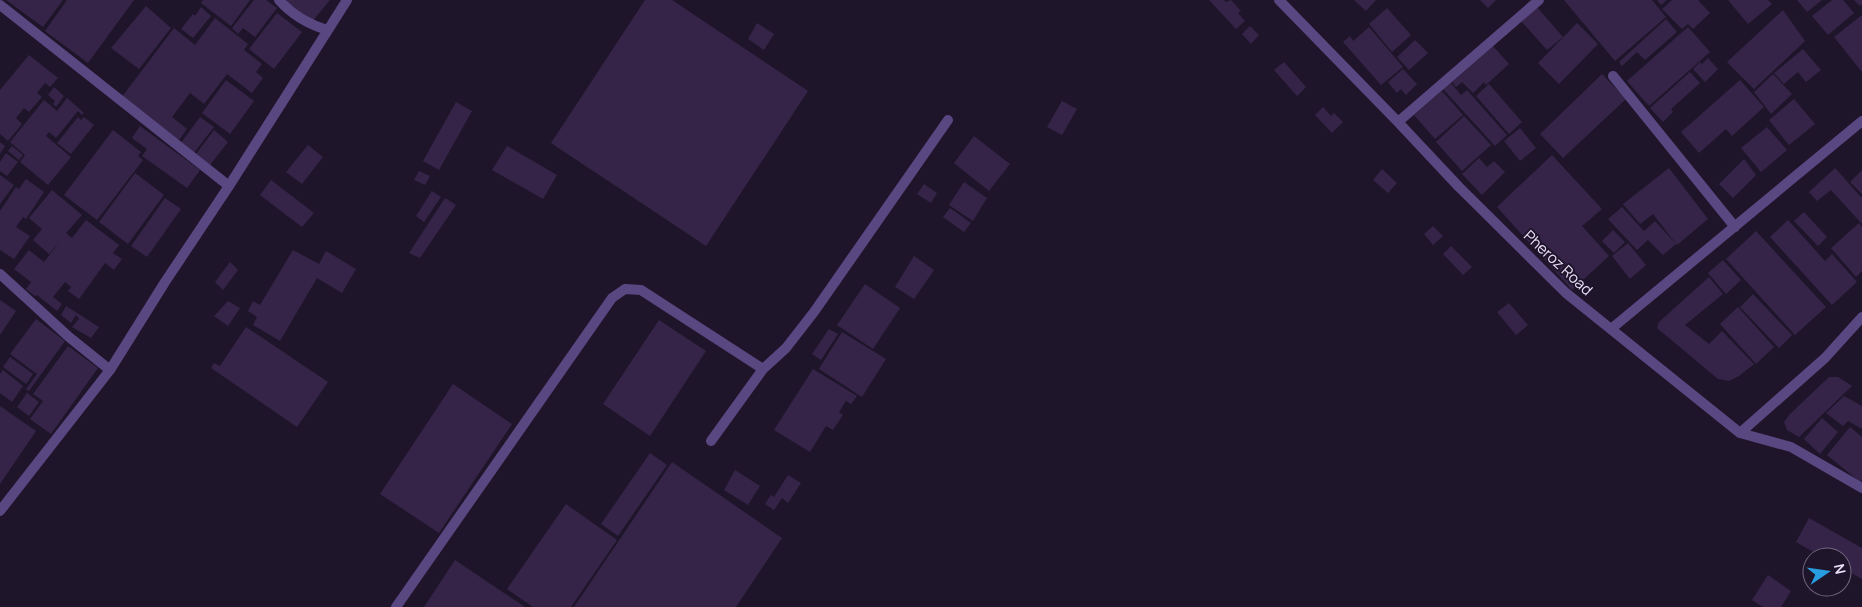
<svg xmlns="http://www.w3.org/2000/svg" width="1862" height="607" viewBox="0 0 1862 607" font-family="Manrope,sans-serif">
  <rect width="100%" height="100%" fill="#1e152a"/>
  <path fill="#352448" d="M6,0H63L43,27Z
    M67,0H134L88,63L45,31Z
    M203,0H250L231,26L201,3Z
    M254,0H266L277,8L255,37L243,28L238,34L232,28Z
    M283,0H330L311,23Z
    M645,0H672L808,91L706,246L551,143Z
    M1209,0H1224L1226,2L1231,0L1241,11L1238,13L1245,21L1236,29Z
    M1354,0H1376L1366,11Z
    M1480,0H1496L1488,8Z
    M1564,0H1652L1666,17L1615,61Z
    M1657,0H1667L1661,5Z
    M1672,0H1698L1710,13L1693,29L1688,24L1682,29L1662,9Z
    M1728,0H1768L1772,4L1748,24Z
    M1797,0H1822L1807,12Z
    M1832,0H1843L1854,13L1828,35L1812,16Z
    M1854,0H1862V4L1860,6Z
    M146,6L171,28L139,69L111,48Z
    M201,7L211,16L193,38L181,29L193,14L195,16Z
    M1537,7L1563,37L1547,50L1521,21Z
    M1387,8L1411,35L1392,52L1369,24Z
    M1783,10L1805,41L1754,89L1727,62Z
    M277,13L302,32L274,69L249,49Z
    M1862,15V72L1834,37Z
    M215,18L248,44L244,50L262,64L256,72L263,78L252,93L227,74L204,104L190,93L172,117L187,129L179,140L121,98L174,28L195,45Z
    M1666,19L1677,32L1645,60L1637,52L1622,66L1619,62Z
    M757,23L774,34L764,50L748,39Z
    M1577,23L1598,44L1559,84L1538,63Z
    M1250,26L1259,35L1251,44L1242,34Z
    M1369,27L1403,67L1381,85L1343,42L1350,36L1353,41Z
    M1688,27L1710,52L1649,106L1627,81Z
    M1415,40L1428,53L1409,70L1397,57Z
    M1493,46L1509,64L1486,85L1484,82L1473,93L1462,82L1456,87L1452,82Z
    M1803,49L1821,70L1806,82L1798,72L1784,84L1774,73Z
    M29,55L58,78L50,87L45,83L37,93L42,97L29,112L24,108L16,118L22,124L8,141L0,134V90Z
    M1708,58L1718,69L1705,82L1693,69L1700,62L1702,64Z
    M1284,62L1306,87L1297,96L1274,70Z
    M1403,69L1417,84L1406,95L1401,89L1397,93L1388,82Z
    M1690,72L1700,83L1671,109L1673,112L1663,122L1650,108Z
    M1602,74L1626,99L1563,158L1540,134Z
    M1773,74L1792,94L1771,114L1754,92Z
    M226,80L254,101L230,134L202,113Z
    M1740,80L1764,107L1732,136L1726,129L1699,153L1681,132Z
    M1451,83L1461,95L1467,90L1507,135L1495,146L1443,89Z
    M1489,84L1522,122L1509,134L1476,96Z
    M54,87L64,96L56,107L53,104L55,101L48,95Z
    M1442,91L1463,115L1435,139L1414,115Z
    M67,98L84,113L82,115L78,111L56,138L49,132L46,136L71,157L48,185L20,162L25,155L10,142L44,100L57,111Z
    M1794,99L1815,124L1789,145L1769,120Z
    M1062,101L1077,109L1062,135L1047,127Z
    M456,102L472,111L439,170L423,161Z
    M1323,107L1331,116L1334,113L1343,122L1332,133L1315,115Z
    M1464,116L1491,145L1462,171L1436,142Z
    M78,117L81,120L84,117L94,125L71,154L57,143Z
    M200,117L214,127L193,154L180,144Z
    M140,126L200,170L187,188L142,156L147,149L132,138Z
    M1767,127L1787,150L1761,172L1741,148Z
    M1520,128L1536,148L1520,161L1504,141Z
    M113,130L141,152L138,156L143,160L97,220L64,195Z
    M214,130L228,142L210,165L196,154Z
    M974,136L1010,164L989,191L954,163Z
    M0,142L5,146L0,154Z
    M308,145L323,157L302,184L286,172Z
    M12,146L23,155L19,160L8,151Z
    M507,146L557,175L543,199L492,170Z
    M6,153L18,162L7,176L0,171V162Z
    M1552,155L1602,209L1582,226L1609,256L1572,290L1497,207Z
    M1479,158L1487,167L1494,161L1505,172L1482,195L1462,174Z
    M1744,159L1756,175L1733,198L1719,184Z
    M1669,168L1708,219L1677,245L1653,214L1640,224L1623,204Z
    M1835,168L1862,198V224L1831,190L1817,201L1809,192Z
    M1382,169L1397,183L1388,193L1373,180Z
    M1862,170V194L1850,182Z
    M419,171L430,176L425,185L414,180Z
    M135,173L164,195L128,244L99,222Z
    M0,175L14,185L0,204Z
    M26,179L44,192L26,219L23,217L16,227L30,236L14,259L0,250V211L16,187L19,189Z
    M271,180L314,213L302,227L260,195Z
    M964,182L987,198L973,221L949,205Z
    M924,184L937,193L931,203L917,194Z
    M52,190L82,215L66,233L72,238L86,220L119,245L113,253L122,259L114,270L105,263L79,299L68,291L71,287L65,282L53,297L62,304L57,311L37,295L35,296L26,289L31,282L14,269L29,250L44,262L60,241L49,254L33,240L42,229L29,218Z
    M432,191L441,197L424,222L416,216Z
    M165,198L181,209L147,257L131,246Z
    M445,198L456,205L420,258L409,253Z
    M1622,207L1644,231L1655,221L1676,244L1663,255L1648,240L1637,250L1608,219Z
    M950,208L971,223L964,232L943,217Z
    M1804,212L1827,237L1818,246L1794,221Z
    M1788,220L1825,261L1832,254L1857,282L1832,305L1770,237Z
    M1859,223L1862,227V271L1856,277L1831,248Z
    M1433,226L1443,236L1433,245L1424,234Z
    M1613,230L1625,242L1614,253L1602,241Z
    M1756,231L1826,307L1795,335L1726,259Z
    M1628,243L1646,265L1630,279L1612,256Z
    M1451,246L1472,267L1463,275L1443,254Z
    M293,250L319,264L326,251L356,269L342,293L317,278L280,341L253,325L257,317L248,311L253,301L260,305Z
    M914,256L934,270L914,299L895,287Z
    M1723,260L1741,280L1726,294L1708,273Z
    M230,262L238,270L223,290L215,282Z
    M1709,277L1723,294L1685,325L1709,344L1722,331L1754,364L1739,376L1729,381L1718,379L1657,328L1659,322Z
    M865,284L900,308L873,349L837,325Z
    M1753,294L1792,335L1779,348L1740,307Z
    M0,300L16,311L0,335Z
    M228,301L240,308L228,326L214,316Z
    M1509,303L1528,325L1516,335L1497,312Z
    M66,306L99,327L91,338L72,327L79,319L76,315L71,323L61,315Z
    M1738,307L1774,347L1756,364L1720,324Z
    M36,319L65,341L29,391L26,389L37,374L10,354Z
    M659,320L706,351L650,436L603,404Z
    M246,327L328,382L297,427L211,368L214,363L220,366Z
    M829,329L838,334L821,360L812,354Z
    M842,332L886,359L862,397L819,369Z
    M68,346L98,368L51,434L30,419L43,401L33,394Z
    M10,357L33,374L26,384L3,367Z
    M813,369L857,396L851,404L846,401L839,412L843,415L833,430L826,426L810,452L774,430Z
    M3,370L23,386L12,402L0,393V374Z
    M1829,377H1838L1852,386L1799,437L1787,430L1784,422L1790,414Z
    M453,384L512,424L439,533L380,494Z
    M27,393L39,402L29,416L17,407Z
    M1844,396L1862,406V429L1848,421L1843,426L1826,413Z
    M0,406L36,431L0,484Z
    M1822,418L1838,432L1820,454L1804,439Z
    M1850,427L1862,437V480L1860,482L1827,455Z
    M650,453L667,465L618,536L601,524Z
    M672,462L782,538L736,607H574Z
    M735,470L760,486L748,505L724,490Z
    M788,475L801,483L788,503L782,498L774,510L765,504L771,495L774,497Z
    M566,504L617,540L571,607H533L507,589Z
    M1809,518L1862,548V579L1842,568V557H1822L1796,542Z
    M455,560L525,607H424Z
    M1768,575L1791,591L1781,607H1763L1752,600Z"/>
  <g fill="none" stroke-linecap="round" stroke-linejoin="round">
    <path stroke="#594782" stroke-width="10" d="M763,369L786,348L814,312L948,120
      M396,607L612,298L625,289L641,290L763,369L711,441"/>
    <path stroke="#594782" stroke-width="10" d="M279,0C292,15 308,24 327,30
      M1279,0L1398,122L1459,187L1566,293L1740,433L1791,447L1862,488
      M0,5L229,186
      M1613,76L1735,227
      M1398,122L1539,0
      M0,274L69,337L110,370
      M1611,329L1862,121
      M1740,433L1825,358L1862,317
      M0,511L110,370L165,282L229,186L347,0"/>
  </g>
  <g text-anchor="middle" stroke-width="4" stroke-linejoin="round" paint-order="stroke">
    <g font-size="15" fill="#ece2fb" stroke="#1e152a">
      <text transform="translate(1558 263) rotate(43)" y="5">Pheroz Road</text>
    </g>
  </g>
  <g transform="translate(1827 572) rotate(77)"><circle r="24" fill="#1e152a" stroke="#70677e"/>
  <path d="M0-4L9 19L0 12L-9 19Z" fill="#289ce1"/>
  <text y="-8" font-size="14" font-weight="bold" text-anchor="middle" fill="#ece2fb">N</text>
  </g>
</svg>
